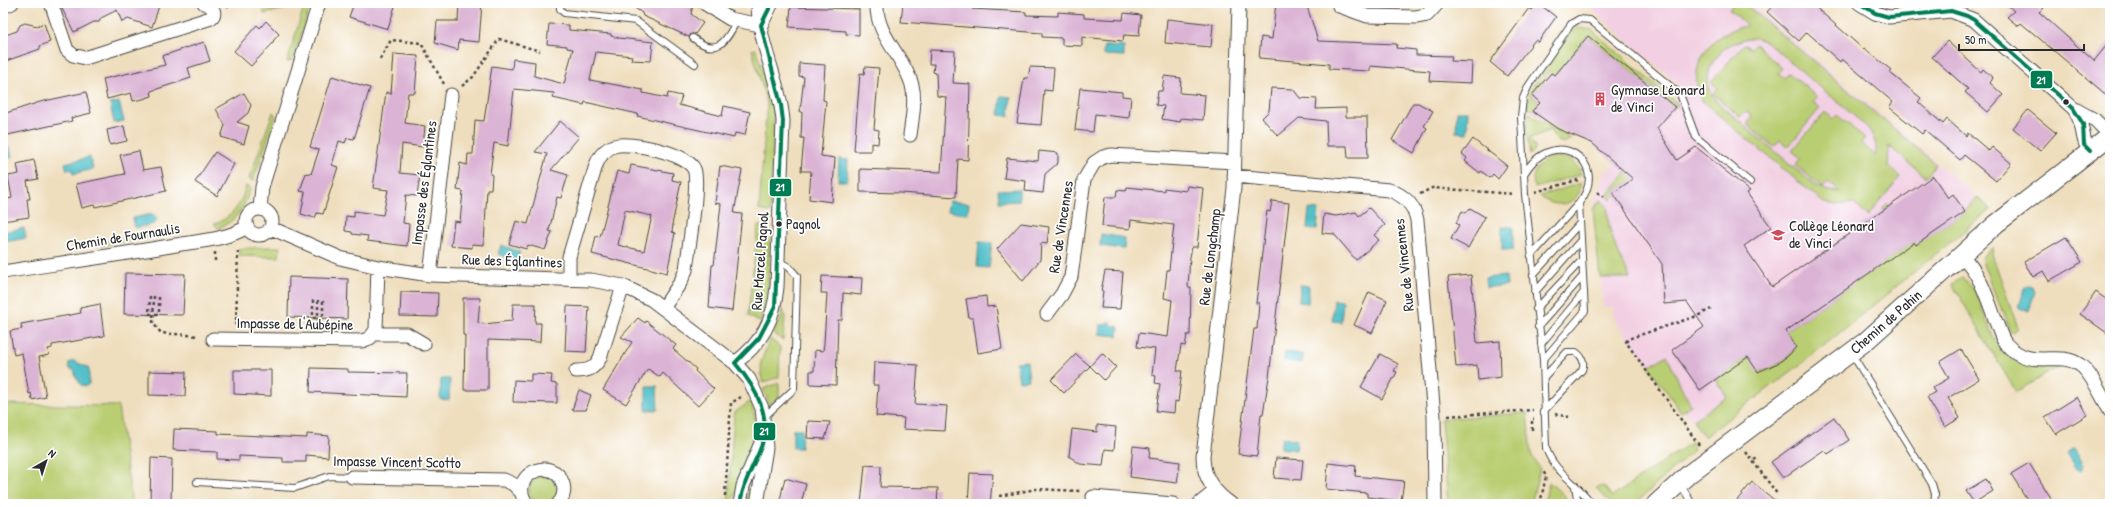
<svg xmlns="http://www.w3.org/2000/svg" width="2113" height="507" viewBox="0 0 2113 507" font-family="'Patrick Hand',sans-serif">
  <rect width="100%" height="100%" fill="#fff"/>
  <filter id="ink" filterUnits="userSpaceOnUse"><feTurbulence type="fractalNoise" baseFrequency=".025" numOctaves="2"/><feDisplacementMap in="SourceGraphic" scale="8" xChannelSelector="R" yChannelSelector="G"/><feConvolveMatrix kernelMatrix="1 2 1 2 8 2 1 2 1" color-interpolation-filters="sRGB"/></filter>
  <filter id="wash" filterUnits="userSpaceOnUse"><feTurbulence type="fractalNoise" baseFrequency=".012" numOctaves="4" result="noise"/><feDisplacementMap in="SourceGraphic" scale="16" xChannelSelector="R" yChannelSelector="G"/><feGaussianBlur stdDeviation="0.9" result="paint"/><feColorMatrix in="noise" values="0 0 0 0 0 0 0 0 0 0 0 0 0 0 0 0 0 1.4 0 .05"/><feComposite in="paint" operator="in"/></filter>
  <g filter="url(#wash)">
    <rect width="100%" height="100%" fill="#efdebd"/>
    <path fill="#f2cfe2" d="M1584,3H1751L1991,209L1805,361L1704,437L1614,319L1613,307H1603L1594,204L1601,187L1603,175L1684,90Z"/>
    <path fill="#b9ce72" stroke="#727c4e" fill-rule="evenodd" d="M264,3H300L299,6L264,14Z
      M305,3H311L293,60L287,62Z
      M1734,3H1744L1936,164L1926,177L1889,146L1888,166L1900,177L1868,216L1853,203L1837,205L1824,203L1703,102C1683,68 1712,29 1748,26L1729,9ZM1755,38L1767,42L1866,126C1874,135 1877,144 1876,156L1861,143L1865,138L1837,115L1833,119L1825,112L1792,151L1801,158L1795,165L1823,188L1828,182L1840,192L1829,191L1816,186L1717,102C1693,73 1722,38 1755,38Z
      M1578,28L1592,30L1679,105L1675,107L1588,36L1555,75L1549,71L1542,80L1547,84L1538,88L1532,95L1539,102L1533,109H1527L1530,93L1534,84L1572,31Z
      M1744,44L1751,49L1755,44L1782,68L1778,73L1785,78L1789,73L1817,97L1813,102L1820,108L1788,147L1780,140L1774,147L1747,124L1752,117L1746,111L1740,117L1713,94L1718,88L1711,82Z
      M756,49L774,110L770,212L759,210L767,103L752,50Z
      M273,112L276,116L253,181L249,179Z
      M1529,113L1571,139L1564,143L1557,141L1550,130L1529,139L1536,149L1530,155L1526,130Z
      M1640,156L1650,168L1613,193L1615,196L1611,200L1607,195Z
      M1552,157C1565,156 1576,160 1581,174L1535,188C1529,172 1539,164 1552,157Z
      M1581,183C1581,206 1554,210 1540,196Z
      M246,186L251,188C244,206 238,221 218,228L214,224C233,217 241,205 246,186Z
      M1977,197L1991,209L1805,361L1704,437L1693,420L1727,397L1715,379L1748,357L1759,372C1773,369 1788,359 1796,347L1786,331L1907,246L1882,208L1888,204L1916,244L1965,212Z
      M1601,200L1608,207C1606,232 1620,256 1630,278H1600L1593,209Z
      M758,226L770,227L768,297L760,322L748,316Z
      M163,232L160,236L98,246L94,243Z
      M265,247H280L279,257L239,256V249Z
      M1993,247L1992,254L2018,328L2011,333L1983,264L1982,257Z
      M1962,278C1976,287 1978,295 1983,311C1999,357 2008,368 2059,366L2016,392L1952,284Z
      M783,309L785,317L783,340L773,333L780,322Z
      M770,339L780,347L779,377L762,383L761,362Z
      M1667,355L1684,393L1691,405L1681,412L1649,367Z
      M779,383V397L770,405L763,389Z
      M751,401L756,422L750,451L732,504H728L734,413Z
      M3,404L118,406L132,504H3Z
      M1527,413L1531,454L1540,469L1531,504H1448L1441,419Z
      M1692,442L1694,450L1635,504H1611L1596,488L1604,486L1612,497Z
      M757,467L753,504H743Z
      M529 490a14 14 0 1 1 28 0a14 14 0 1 1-28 0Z
      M1549,482L1565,496L1567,504H1544Z"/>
    <path fill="#52c0c9" stroke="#3e767a" d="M1104,46L1124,47V56L1103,55Z
      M1001,96L1011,97L1009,116L999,115Z
      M119,102L124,121L114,123L110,104Z
      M1457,111H1468L1467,133L1456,132Z
      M10,147L12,157L3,159V149Z
      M90,157L93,169L73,174L72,169L67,170L65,163Z
      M839,159L848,160L847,181H838Z
      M1019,189V201L999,202L998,190Z
      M949,201L969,203L968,214L947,211Z
      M1309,209L1319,210L1317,230L1307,229Z
      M153,214L157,219L154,224L135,228L133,218Z
      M1502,227H1513V250H1502Z
      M24,228L26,238L5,242L3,232Z
      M1101,234L1125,238L1124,249L1100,246Z
      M979,242L992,243L989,268L977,267Z
      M501,245L520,252L516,261L498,254Z
      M1506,276L1507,286L1486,287L1485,278Z
      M1300,285L1309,286L1308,303L1299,302Z
      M2029,286L2033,288L2035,291L2029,311L2019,308L2024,289Z
      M1334,300L1343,301L1341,322L1332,321Z
      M1107,322H1110L1113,326L1119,327L1118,336L1099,334L1100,325H1105Z
      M1285,352L1303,354L1302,363L1284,361Z
      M74,361L89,368V384L86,386L81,385L75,375V371L69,368V363Z
      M1027,361L1029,380L1019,381L1016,362Z
      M441,379H450L449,400L440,399Z
      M646,386H657L658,410H646Z
      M793,429H802L801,448H793Z
      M1282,438L1297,440L1296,450L1280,448Z
      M2074,448L2084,464L2081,470L2076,469L2066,453Z"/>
    <g id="blocks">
      <path fill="#dbb4d5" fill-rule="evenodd" d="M59,3H160L152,27L128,19L122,22L117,10L101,18L99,22H94L74,32Z
        M354,3H396L388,29L349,17Z
        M459,3H482L479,42L459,40L458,50L435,43L437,21H458Z
        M628,3H675L680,6L693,5L691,14L703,23L695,34H691L689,37L643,16L642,13Z
        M903,3H973L972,9L1026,12V15L1058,16V12L1084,14V18L1123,20L1124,13L1141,15L1139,36L1124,35L1123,41L1082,37V46L1062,45V38L1042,37V33L901,22Z
        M1276,3H1306L1318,41L1397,44L1396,48L1416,50V55L1452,56L1451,61L1472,62L1471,83L1429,81L1430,71L1370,66V71L1329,69V64L1259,58L1261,37L1272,39Z
        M1538,3L1556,17L1538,42L1535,40L1507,76L1490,62L1529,8L1532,10Z
        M1775,3H1811L1863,49L1864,48L1891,70L1889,72L1921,98L1918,102L1943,124L1947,119L1966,136L1968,133L1989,151L1992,147L2011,163L1996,181L1964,155L1960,160L1925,130L1922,134L1889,107L1893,102L1842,59L1840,62L1807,32L1799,41L1767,12Z
        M2005,3H2048L2039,12L2094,61L2110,41V98L2021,23L2018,26L2007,17L2014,11Z
        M791,7L859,9V35L846,34V31L789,27Z
        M1167,19L1213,24L1211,47L1165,43Z
        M266,21L279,34L273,41L274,42L251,66L234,51L257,25L260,28Z
        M25,23L37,26L44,23L50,42L40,46V49L3,62V36L17,31L20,25Z
        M549,24L569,25V30L611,34V36L619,38L653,42L651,61L631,60L632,56L596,52L590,80L643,90V93L667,98L668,93L682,96L679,105L722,116L724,106L750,112L745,135L735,133L734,138L637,116L638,114L585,102L584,105L553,98L554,93L514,89L508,146L494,143L490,174L492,175L491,189H487L484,245L472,244V248L451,246L454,221L460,222L463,191L457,190L460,163L467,165L468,154H473L475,120L484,121L492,66L512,69L513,59L535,62L534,76L564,84L573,49L567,48V46L547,44Z
        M1588,36L1675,107L1657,128L1677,160L1696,147L1750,191L1747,193L1771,227L1744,246L1772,287L1933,176L1948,198L1953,194L1965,212L1916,245L1914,242L1786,331L1796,347L1789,355L1778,363L1758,372L1748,357L1700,390L1672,350L1704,327L1687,302L1664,304L1662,264L1613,193L1633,179L1592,143L1558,129L1532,111L1540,103L1532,95L1551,73L1555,75Z
        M1947,41L1981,72L1983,69L1993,78L1990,83L2003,95L1988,112L1965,92L1968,89L1932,57Z
        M204,42L210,61L188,68L191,78L151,91L152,96L143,99L133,101L131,93L107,99L103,79L165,65L162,56Z
        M930,50L955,51L953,83L970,84L968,160L958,159L956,197L901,193L860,192V169L941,172L946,97L937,96L936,73L933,72L934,64H929Z
        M394,54L418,56L415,93H408L405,123L425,126L423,147L402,144L400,173L420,175L417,196L406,195L403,223L409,224L407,246L367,241L368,236L352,234V232L345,231L346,216L354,217V211L383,215L388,190L373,188L386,92L391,94Z
        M799,63L825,65L823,100L826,101L821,156L835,158L832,202L809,199L811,171H801L804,138H801L802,112H800L804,77L799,76Z
        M865,67L879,68L874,129L879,130L878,144L871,143V151H854L860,73L864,74Z
        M1030,67L1054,68L1052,91L1044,90L1041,125L1017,123L1024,78H1028Z
        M332,76L370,88L354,139L347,138L345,143L339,141L332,165L338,167L323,214L317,213L315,218L301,214L305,192L300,191L306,173L311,174L319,150L310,147Z
        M1164,76L1181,78L1180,93L1205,95L1203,120L1181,118L1180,122L1162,119L1164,106L1156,105L1158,91H1162Z
        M1080,88L1122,92V96L1131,97L1129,118L1095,114L1093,132L1075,130Z
        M1271,88L1293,89L1300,98L1317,99L1316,109L1346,108V117H1367L1368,158H1348L1347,146H1327L1326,121L1299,118L1278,136L1262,118L1269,111Z
        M86,92L91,113L71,118L72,121L3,136V114L40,102Z
        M244,93L251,105L248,113L237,122L249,126L244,144L221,137L225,125L216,109Z
        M1413,103H1418L1433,111L1424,126L1427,128L1414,153L1392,140Z
        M2028,110L2056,133L2040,151L2013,128Z
        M560,121L579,137L551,170L568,175L561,198L557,197L549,231L552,232L545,250L528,245L526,249L509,244L516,221L528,224L547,154L535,152Z
        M124,126L127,141L110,145L107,130Z
        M1473,139L1507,166L1498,179L1493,174L1490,178L1481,171L1480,173L1465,161L1467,158L1462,154Z
        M139,151L143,170L161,167L166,191L95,207L94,205L82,208L76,184L125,174L120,155Z
        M1039,151L1058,153V163L1045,174L1043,193L1025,191L1026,181L1004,178L1007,158L1038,161Z
        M215,152L234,164L217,196L195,182Z
        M34,160L38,179L27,181L30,199H27L29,217L3,221V200L12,198L8,176L19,174L17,164Z
        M631,165L673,173L672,180L681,182L672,225H673L672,232L675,233L667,273L592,254L596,236L600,237L617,171L629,174ZM625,210L652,216L644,251L618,245Z
        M720,166L742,170L734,213L742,214L732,311L709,308L712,265H714L721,204L715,203Z
        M1187,186L1203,188L1197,247H1192L1190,257L1188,287H1191L1190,335H1187L1185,346L1181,345L1177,371H1182L1178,402L1175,401L1174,413L1156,411L1160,384L1155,383L1156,376L1152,375L1155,349L1137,347L1139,333L1168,337L1172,300L1164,298L1167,270H1169L1174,225L1131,220L1130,229L1102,226L1105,197H1116L1117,190L1126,191L1127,187L1164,191V188L1186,191Z
        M1272,201L1289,203L1269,377L1263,414H1261L1257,456L1238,454L1254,329H1257L1259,303H1256L1267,211L1270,212Z
        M1369,208L1385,225L1374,235L1379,240L1356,260L1334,234L1322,233L1324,214L1336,216L1356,212L1359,216Z
        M1470,208L1485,217L1468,248L1451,239L1459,225L1456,223L1462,211L1466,213Z
        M1021,223L1049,227L1047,244L1041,243L1040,260L1023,281L997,249Z
        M2066,237L2082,262L2049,281L2043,271L2033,277L2024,262Z
        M1105,271L1123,272L1120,309L1101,308L1103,291H1101Z
        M125,273L185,274L183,315L124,314Z
        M1471,275L1477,343L1500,341L1501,377L1478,380L1477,365L1456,367L1448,277Z
        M822,276L862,278L861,295L843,293L842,320H838L836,385L810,384V371H814L815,350L823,351L824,343L827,293H821Z
        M289,277L348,279L347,319L288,317Z
        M401,292L438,293L437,317L400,316Z
        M1369,292L1387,300L1372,333L1354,325Z
        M2096,292L2110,302V335L2080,314Z
        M986,296L987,307L996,306L1002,349L978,353L973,318H969L966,299Z
        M463,298H480L478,323L484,324L512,321L513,304H536L535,323H541L540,342L488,340V390H464L465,335H463Z
        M100,304L104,336L52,345V348L48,349L49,355L39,357L46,397L32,400L31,393L29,394L22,353L14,355L10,331L22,329L21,324L81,313L80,308Z
        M567,306L589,307L586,352L565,351Z
        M638,318L645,323L646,321L676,345L673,349L696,369L695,371L714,389L698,406L663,373L660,377L648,369L626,404L603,390L632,342L621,337Z
        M1961,349L1979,379L1948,398L1960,418L1945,427L1927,397L1935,392L1932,388L1949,378L1940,362Z
        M1102,353L1116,367L1104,380L1090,366Z
        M1076,354L1090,366L1064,393L1051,380Z
        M1380,354L1398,364L1394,371L1397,372L1382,399L1361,387Z
        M874,362L918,365L915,404L947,406L945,431L903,429L904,418L876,416L878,385H873Z
        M311,368L348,369V372L407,373L406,397L310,392Z
        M234,370H271V396L234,394Z
        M149,371L186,372L185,396L149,395Z
        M531,374L552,375L551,383L557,384V403L513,402L514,380L531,381Z
        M579,390L591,395L586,410H572Z
        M2077,397L2087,415L2056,434L2045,417Z
        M1834,417L1849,440L1828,454L1824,450L1783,478L1771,462Z
        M808,421L830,422L825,439L807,438Z
        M1097,425L1116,427L1114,450L1105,449L1103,466L1080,464L1069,456L1072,429L1097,432Z
        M174,429L218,431V434L307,438V434L329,436L328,457L306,455V462H283V458L239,456V460L217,459V452L173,450Z
        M1133,446L1150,448L1149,458L1180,462L1177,483L1130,477Z
        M151,458L172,459L171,503H150Z
        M1276,458L1303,460L1301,480L1274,478Z
        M1328,463L1356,466L1355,476L1404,481L1401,501L1367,497V493L1326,489Z
        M2029,463L2051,498L2041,504H2030L2011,474Z
        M865,465L881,466L880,487L938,488L937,504H861Z
        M970,473L993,474L990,504H968Z
        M785,478L806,484L801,504H779Z
        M1986,479L1993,491L1974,503L1966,491Z
        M1752,482L1761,489L1779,504H1734Z"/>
    </g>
  </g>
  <g filter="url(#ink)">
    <use href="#blocks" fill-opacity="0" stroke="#484641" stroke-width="1"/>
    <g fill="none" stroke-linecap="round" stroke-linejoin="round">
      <g stroke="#484641" stroke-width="8">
        <path id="service" d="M560,3V9L564,13L636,21L695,64
          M693,38C717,57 726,42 737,20
          M1524,174C1554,123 1612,162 1579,203L1585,311L1543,360
          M1531,256L1579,203
          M1533,275L1580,223
          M1535,292L1581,240
          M1536,309L1582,260
          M1538,327L1583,276
          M1541,344L1584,292
          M1852,354L1932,484L1935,494L1934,504
          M1543,412L1582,370C1585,362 1583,357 1576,352H1567L1544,377
          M763,418L794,389L797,276L789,267L778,261
          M197,482L295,488L329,476L352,477
          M1681,485L1692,504
          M1575,486L1578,504
          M1592,504C1578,483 1554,473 1546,448L1543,360L1525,194L1521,117L1523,98L1529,85L1571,24L1579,19L1590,20L1680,94L1696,137L1750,182"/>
      </g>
      <g stroke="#484641" stroke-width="15">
        <path id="minor" d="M51,3L67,50L73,55L85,58L211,18C217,12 212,5 204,3
          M704,3L730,19L761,25
          M877,3C875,35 904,56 912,85C916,101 912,119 910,135
          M1859,3L1875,13L1889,17L1951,11L1974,20L2073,108L2095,120L2110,135
          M1339,6L1367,16L1416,17L1427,15L1438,3
          M3,7L12,3
          M761,25L772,3
          M2074,109C2086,126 2080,140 2090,151
          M1234,176L1389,190C1404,195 1414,205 1417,220L1434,417L1435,504
          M246 222a13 13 0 1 1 26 0a13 13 0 1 1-26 0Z
          M260,209L262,187L319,3
          M271,228L340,258L378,267L430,275L591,280L623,286L652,300L735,363L749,379L754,390L762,408L766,448L757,504
          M1961,255C1980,273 1987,297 1996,322C1999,329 2001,338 2006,344C2032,372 2057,349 2080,365C2091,372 2103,399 2110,411
          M3,272C61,263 118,255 176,245C199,241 226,240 247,227
          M430,275L451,95
          M569,279V257L596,165C599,157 605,149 614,146C630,141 686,153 694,169C700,183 688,251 686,270L680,283L664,307
          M1047,314L1062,294L1071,277L1084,180L1094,163L1103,157L1111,155L1234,162
          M375,334H407L424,344
          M213,339L362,341L370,338L376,330L378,267
          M735,363C762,343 774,320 777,287L783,121C780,81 758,43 758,3
          M576,371C588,371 594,369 600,358L623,286
          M352,477L504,480L513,484L522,493
          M1093,497L1173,504
          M527,504C506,476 553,453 563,484C565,491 563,499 558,504
          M740,504L743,486L761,443
          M1199,504L1215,491
          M1231,504C1214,492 1203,478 1203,456L1234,188L1239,3"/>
      </g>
      <g stroke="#484641" stroke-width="20">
        <path id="secondary" d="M1656,504L1689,474L1866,341L1996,224L2110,136"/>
      </g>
      <path stroke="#484641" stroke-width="2.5" stroke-dasharray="3 3" stroke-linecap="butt" d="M288,3H289
        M227,7L244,3
        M380,59L391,40L421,43L444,84
        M462,86L473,77L499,39L540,51
        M1535,192L1578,180
        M1597,192L1604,197
        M1420,194L1432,188L1514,194
        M215,261V252
        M150,296L149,314H159V297
        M154,296L153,323L161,333L199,336
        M313,300V318H323V300
        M318,300V326
        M236,326L238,248
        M1555,414L1569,417
        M1448,416L1533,410
        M1532,430V419H1534
        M1699,445L1626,342L1628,339L1697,316L1711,309
        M1746,452L1778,495
        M1754,460L1759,457
        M725,496L731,403L741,397
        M999,496L1036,489L1080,491
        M1540,504L1546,476L1543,471"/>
      <use href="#service" stroke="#fff" stroke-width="6"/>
      <use href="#minor" stroke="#fff" stroke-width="13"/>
      <use href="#secondary" stroke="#fff" stroke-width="18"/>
      <g stroke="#fff" stroke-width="7">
        <path id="bus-1" d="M1859,3L1875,13L1889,17L1951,11L1967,16L1974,20L2073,108L2083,124L2084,145L2090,151
          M735,363L759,338L775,307L783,121L781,105L761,25L772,3
          M735,363C757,389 774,419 759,452C751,470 743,484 740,504"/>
      </g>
      <use href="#bus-1" stroke="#007c52" stroke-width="4"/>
    </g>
  </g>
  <defs>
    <g id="building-bare" transform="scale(1.08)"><path d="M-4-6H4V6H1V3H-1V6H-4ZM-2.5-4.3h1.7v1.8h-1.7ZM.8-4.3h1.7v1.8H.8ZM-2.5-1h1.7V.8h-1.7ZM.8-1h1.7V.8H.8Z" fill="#d1495b" stroke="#fff" stroke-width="2.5" paint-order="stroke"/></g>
    <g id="school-bare" transform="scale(1.08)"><path d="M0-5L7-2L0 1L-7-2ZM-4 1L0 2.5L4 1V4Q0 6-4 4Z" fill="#d1495b" stroke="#fff" stroke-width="2.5" paint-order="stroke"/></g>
  </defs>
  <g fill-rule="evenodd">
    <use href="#building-bare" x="1600" y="99"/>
    <use href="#school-bare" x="1778" y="235"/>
  </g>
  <g fill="#2b2b2b" stroke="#fff" stroke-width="1.5">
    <circle cx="2066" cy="102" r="3.5"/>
    <circle cx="779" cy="224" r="3.5"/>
  </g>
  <g text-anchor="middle" stroke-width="3.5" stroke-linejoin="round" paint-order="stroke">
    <g font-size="14" fill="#2b2b2b" stroke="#fff" text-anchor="start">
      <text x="786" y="229">Pagnol</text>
    </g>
    <g font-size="15" fill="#2b2b2b" stroke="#fff" text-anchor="start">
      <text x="1611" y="95">Gymnase Léonard<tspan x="1611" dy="17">de Vinci</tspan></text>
      <text x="1789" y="231">Collège Léonard<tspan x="1789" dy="17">de Vinci</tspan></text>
    </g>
    <g font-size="15" fill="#2b2b2b" stroke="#fff">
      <text transform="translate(424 183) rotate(-83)" y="5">Impasse des Églantines</text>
      <text transform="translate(1061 227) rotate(-81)" y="5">Rue de Vincennes</text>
      <text transform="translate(123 237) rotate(-9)" y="5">Chemin de Fournaulis</text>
      <text transform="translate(1210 257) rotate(-83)" y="5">Rue de Longchamp</text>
      <text transform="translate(512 261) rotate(2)" y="5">Rue des Églantines</text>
      <text transform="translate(760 261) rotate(-86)" y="5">Rue Marcel Pagnol</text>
      <text transform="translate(1404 265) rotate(-96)" y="5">Rue de Vincennes</text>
      <text transform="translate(1886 322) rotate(-41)" y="5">Chemin de Pahin</text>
      <text transform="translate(295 324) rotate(1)" y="5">Impasse de l'Aubépine</text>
      <text transform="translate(397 462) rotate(1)" y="5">Impasse Vincent Scotto</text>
    </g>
  </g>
  <g stroke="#fff" stroke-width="1.5">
    <rect x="2030" y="70" width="23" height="19" rx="4" fill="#007c52"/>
    <rect x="769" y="178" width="23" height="19" rx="4" fill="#007c52"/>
    <rect x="753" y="422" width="23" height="19" rx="4" fill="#007c52"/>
  </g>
  <g font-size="11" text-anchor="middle" font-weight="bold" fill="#fff">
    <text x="2041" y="84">21</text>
    <text x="780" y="191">21</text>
    <text x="764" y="435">21</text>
  </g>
  <rect width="2113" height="507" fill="none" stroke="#fff" stroke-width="16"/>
  <g transform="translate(46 461) rotate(39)" stroke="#ffffff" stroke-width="3" paint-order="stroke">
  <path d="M0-3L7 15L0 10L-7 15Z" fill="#2b2b2b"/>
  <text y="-6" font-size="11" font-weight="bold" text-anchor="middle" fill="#2b2b2b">N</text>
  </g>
  <path d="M1959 44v6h125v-6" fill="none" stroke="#2b2b2b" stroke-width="2"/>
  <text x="1965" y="44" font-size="12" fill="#2b2b2b" stroke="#ffffff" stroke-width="3" paint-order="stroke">50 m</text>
</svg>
